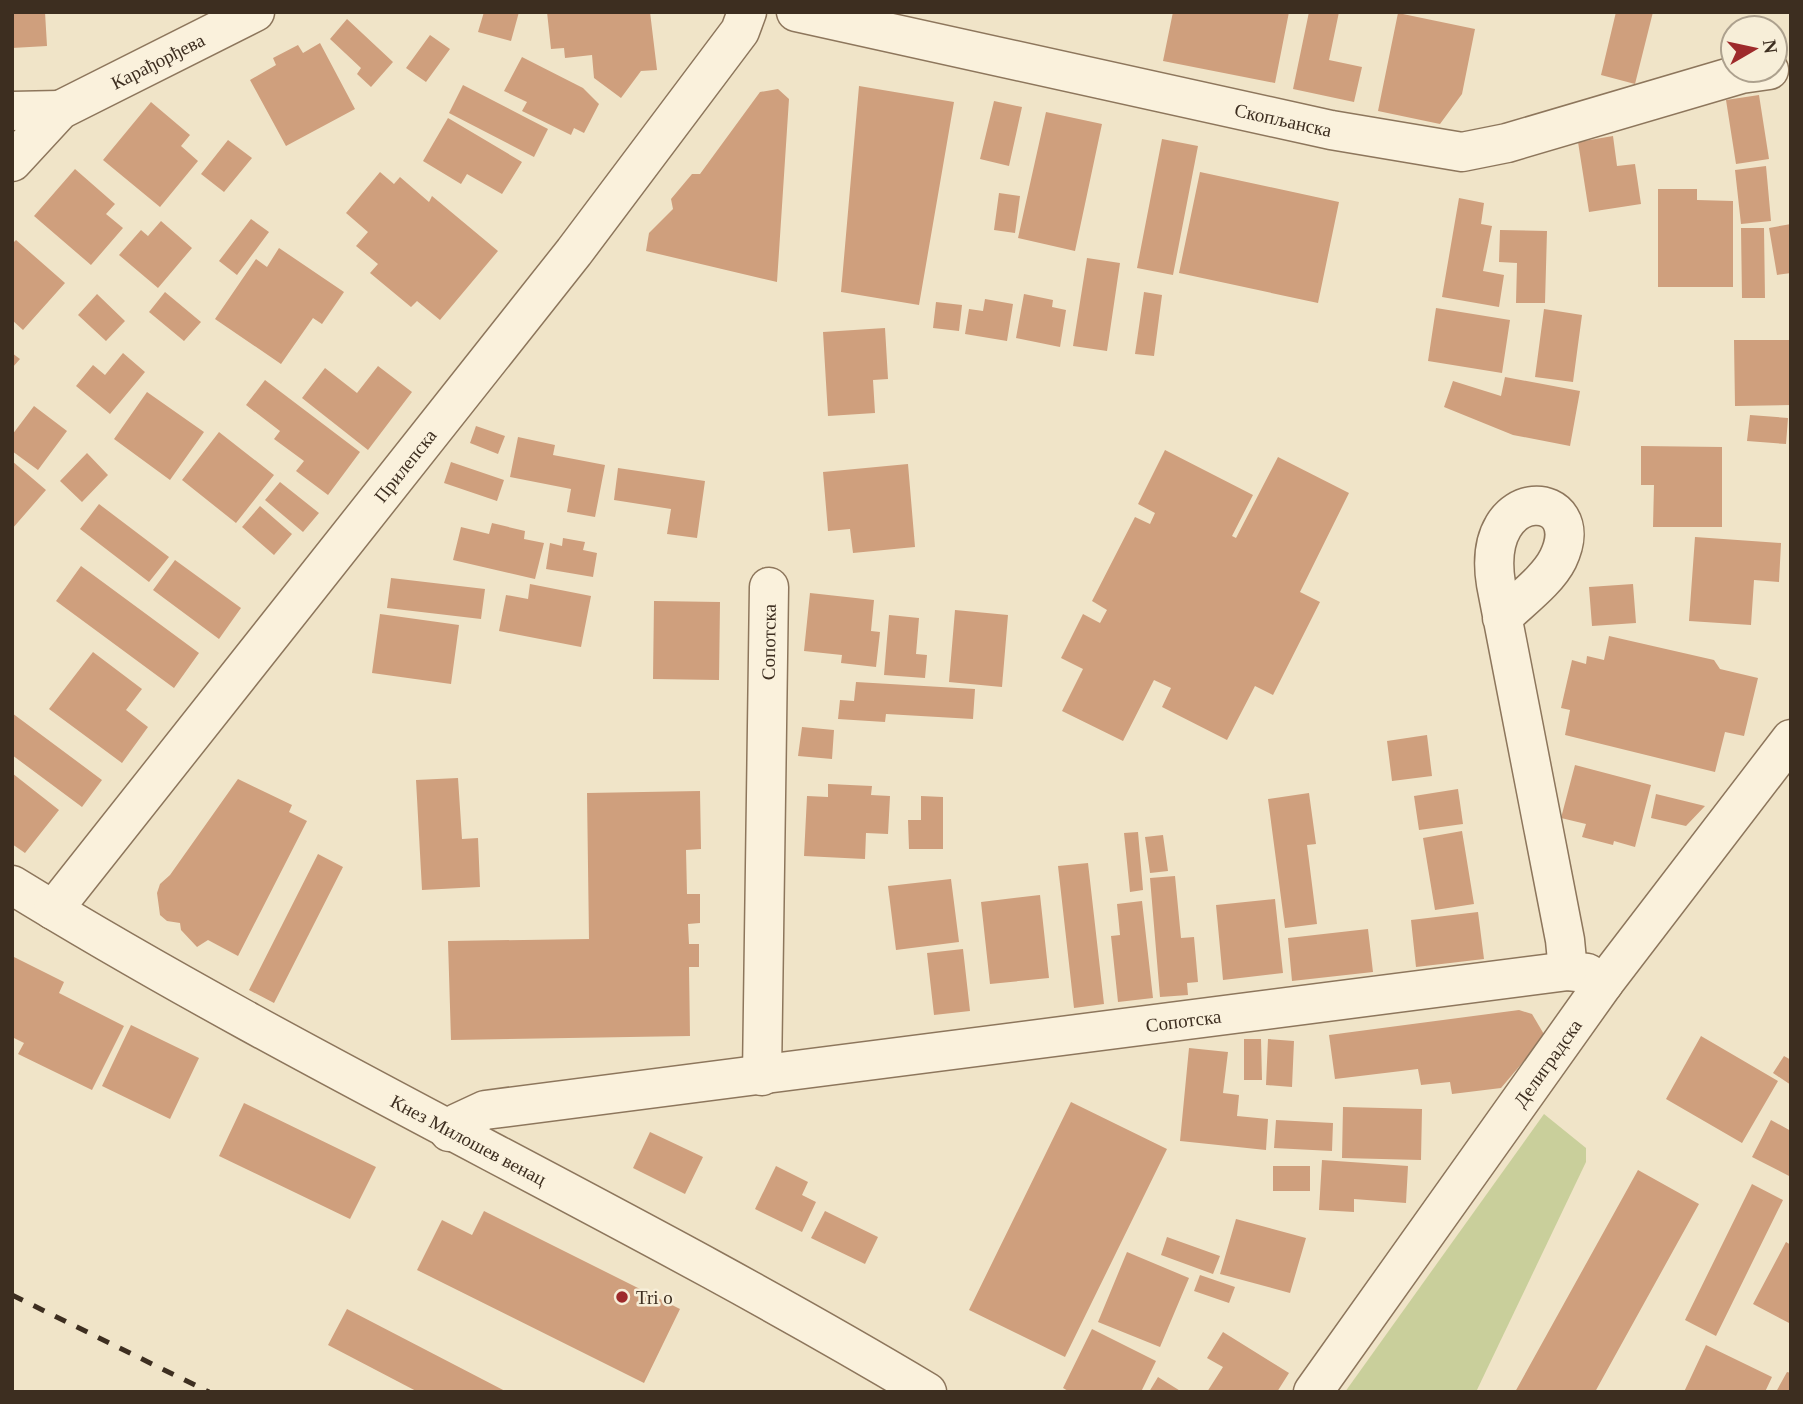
<svg xmlns="http://www.w3.org/2000/svg" width="1803" height="1404" viewBox="0 0 1803 1404" font-family="'Times New Roman',serif">
  <rect width="100%" height="100%" fill="#f0e4c8"/>
  <path fill="#c9cf9b" d="M1544,1114L1586,1148V1162L1476,1392H1345Z"/>
  <path fill="#cf9f7d" d="M12,12H45L47,46L12,48Z
    M484,12H519L511,41L478,32Z
    M547,12H650L657,70L641,71L621,98L594,78L592,55L565,58L564,48L551,49Z
    M1173,12H1289L1275,83L1163,61Z
    M1309,12H1339L1329,60L1362,67L1354,102L1293,89Z
    M1616,12H1653L1635,84L1601,75Z
    M1398,13L1475,29L1462,94L1440,124L1378,111Z
    M347,19L393,62L371,87L357,74L361,68L330,39Z
    M430,35L450,49L426,82L406,68Z
    M320,43L355,109L286,146L250,80L276,65L273,58L298,45L303,53Z
    M522,57L583,88L599,104L584,133L574,128L571,135L522,111L527,102L504,91Z
    M463,85L548,129L534,157L449,113Z
    M859,86L954,102L919,305L841,292Z
    M778,89L789,99L777,282L646,251L649,233L673,209L671,199L692,174H700L760,92Z
    M1759,95L1769,159L1736,164L1726,100Z
    M994,101L1022,107L1009,166L980,159Z
    M151,102L190,135L181,146L198,161L160,207L103,160Z
    M1046,112L1102,124L1075,251L1018,238Z
    M448,118L522,162L502,194L467,174L461,184L423,161Z
    M1613,136L1617,166L1635,164L1641,204L1589,212L1578,142Z
    M1162,139L1198,146L1173,275L1137,268Z
    M228,140L252,158L224,192L201,174Z
    M1766,166L1771,221L1741,224L1735,170Z
    M75,169L115,204L106,214L123,228L91,265L34,216Z
    M380,172L394,184L400,177L429,202L432,196L498,251L440,320L417,301L411,307L370,273L378,264L356,246L368,232L346,213Z
    M1200,172L1339,202L1318,303L1179,273Z
    M1658,189H1697V200L1733,201V287H1658Z
    M999,193L1020,196L1015,233L994,230Z
    M1459,198L1484,203L1481,224L1492,226L1483,271L1504,275L1499,307L1442,297Z
    M251,219L269,232L237,275L219,261Z
    M161,221L192,248L158,288L119,255L141,230L148,236Z
    M1791,224V273L1777,275L1769,228Z
    M1741,228H1764L1765,298H1742Z
    M1500,230L1547,231L1545,303H1516L1517,263L1499,262Z
    M16,240L65,283L23,330L12,320V244Z
    M279,248L344,292L322,324L313,318L281,364L215,319L256,259L267,267Z
    M1087,258L1120,263L1107,351L1073,346Z
    M165,292L201,322L184,341L149,312Z
    M1144,292L1162,295L1154,356L1135,354Z
    M97,294L125,321L106,341L78,315Z
    M1024,294L1053,300L1052,307L1066,310L1060,347L1016,338Z
    M985,299L1013,304L1007,341L965,334L969,309L983,311Z
    M936,302L962,305L959,331L933,328Z
    M1436,308L1510,320L1502,373L1428,361Z
    M1544,309L1582,315L1573,382L1535,377Z
    M885,328L888,379L873,380L875,413L828,416L823,332Z
    M1734,340H1791V405L1735,406Z
    M12,353L20,359L12,368Z
    M123,353L145,372L110,414L76,386L93,365L105,375Z
    M378,366L412,392L368,450L302,398L325,368L357,393Z
    M1505,377L1580,391L1570,446L1513,435L1444,407L1453,381L1501,396Z
    M265,380L360,452L328,495L296,471L304,461L274,439L280,431L246,405Z
    M147,392L204,432L170,480L114,439Z
    M34,406L67,431L38,470L12,451V435Z
    M1750,415L1788,418L1786,444L1747,441Z
    M476,426L505,436L498,454L470,443Z
    M219,432L274,475L236,523L182,480Z
    M518,437L555,445L553,455L605,465L595,517L567,512L571,489L510,477Z
    M1641,446L1722,447V527H1653L1654,485H1641Z
    M1165,450L1253,495L1232,536L1236,538L1278,457L1349,493L1300,592L1320,602L1273,695L1255,686L1227,740L1162,707L1171,688L1154,680L1123,741L1062,711L1083,669L1061,658L1083,614L1100,623L1107,610L1092,601L1135,517L1150,524L1155,513L1138,504Z
    M87,453L108,475L82,502L60,481Z
    M12,461L46,490L12,529Z
    M451,462L504,480L497,501L444,483Z
    M908,464L915,547L853,553L850,529L828,531L823,472Z
    M618,468L705,481L697,538L667,534L671,509L614,500Z
    M280,482L319,513L303,532L265,500Z
    M99,504L169,557L149,582L80,529Z
    M260,506L292,534L274,555L242,527Z
    M492,523L525,531L524,539L544,543L535,579L453,560L461,527L489,534Z
    M1695,537L1781,543L1779,582L1754,580L1751,625L1689,621Z
    M563,538L585,542L583,550L597,553L593,577L546,569L550,543L562,546Z
    M175,560L241,608L219,639L153,590Z
    M81,566L199,653L174,688L56,601Z
    M391,578L485,589L481,619L387,608Z
    M530,584L591,596L581,647L499,631L506,595L528,599Z
    M1633,584L1636,623L1592,626L1589,587Z
    M810,593L874,600L871,631L880,632L876,667L841,663L842,655L804,651Z
    M654,601L720,602L719,680L653,679Z
    M955,610L1008,615L1002,687L949,682Z
    M380,614L459,625L451,684L372,673Z
    M889,615L919,618L916,654L927,655L925,678L884,675Z
    M1609,636L1714,660L1720,669L1758,678L1744,736L1725,732L1715,772L1565,735L1570,710L1561,708L1572,660L1586,664L1587,656L1604,660Z
    M93,652L142,689L126,710L148,727L122,763L49,709Z
    M856,682L975,689L973,719L886,714L885,722L838,719L840,700L854,701Z
    M12,713L102,780L82,807L12,755Z
    M802,727L834,730L832,759L798,756Z
    M1427,735L1432,776L1392,781L1387,741Z
    M1575,765L1651,785L1635,847L1614,841L1613,845L1582,837L1586,824L1561,818Z
    M12,773L59,810L25,853L12,844Z
    M458,778L462,839L478,838L480,887L422,890L416,780Z
    M238,779L292,805L289,812L307,821L238,956L208,940L197,947L181,930L180,923L167,921L160,915L157,893L160,884L170,875Z
    M828,784L872,786L871,795L890,796L888,834L866,833L865,859L804,856L807,796L828,797Z
    M1458,789L1463,824L1419,830L1414,796Z
    M700,791L701,849L686,850L687,894H700V923L688,924L689,944H699V967H689L690,1036L451,1040L448,941L589,939L587,793Z
    M1309,793L1316,844L1307,845L1317,924L1285,928L1268,799Z
    M1656,794L1705,806L1686,826L1651,818Z
    M921,796L943,797V849H909L908,820H921Z
    M1462,831L1474,904L1435,910L1423,838Z
    M1138,832L1143,890L1130,892L1124,833Z
    M1163,835L1168,871L1150,873L1145,837Z
    M318,854L343,867L274,1003L249,990Z
    M1088,863L1104,1004L1074,1008L1058,866Z
    M1175,876L1181,938L1194,937L1198,982L1187,983L1188,995L1160,997L1150,878Z
    M951,879L959,942L896,950L888,886Z
    M1040,895L1049,978L990,984L981,902Z
    M1275,899L1283,973L1223,980L1216,905Z
    M1142,901L1153,998L1118,1002L1111,936L1120,935L1117,904Z
    M1478,912L1484,959L1416,967L1411,920Z
    M1368,929L1373,972L1292,981L1288,938Z
    M963,949L970,1011L934,1015L927,953Z
    M12,956L64,982L59,993L124,1026L92,1090L18,1054L24,1043L12,1037Z
    M1519,1010L1532,1014L1545,1036L1501,1088L1452,1094L1450,1082L1421,1085L1418,1069L1335,1079L1329,1035Z
    M131,1025L199,1058L170,1119L102,1086Z
    M1701,1036L1778,1081L1742,1143L1666,1099Z
    M1244,1039H1261L1262,1080H1244Z
    M1268,1039L1294,1041L1292,1087L1266,1085Z
    M1189,1048L1228,1052L1223,1093L1239,1095L1237,1116L1268,1119L1266,1150L1180,1141Z
    M1784,1056L1791,1060V1085L1773,1073Z
    M1071,1102L1167,1149L1065,1357L969,1310Z
    M244,1103L376,1167L350,1219L219,1156Z
    M1343,1107L1422,1109L1421,1160L1342,1158Z
    M1276,1120L1333,1123L1332,1151L1274,1148Z
    M1771,1120L1791,1131V1177L1752,1157Z
    M650,1132L703,1157L685,1194L633,1168Z
    M1322,1160L1408,1166L1406,1203L1354,1199V1212L1319,1210Z
    M776,1166L808,1182L802,1195L816,1202L802,1232L755,1209Z
    M1273,1166H1310V1191H1273Z
    M1638,1170L1699,1204L1595,1392H1515Z
    M1752,1184L1783,1200L1716,1336L1685,1320Z
    M484,1211L680,1309L644,1383L417,1270L442,1220L472,1235Z
    M825,1211L878,1237L865,1264L811,1238Z
    M1236,1219L1306,1238L1290,1293L1220,1274Z
    M1167,1237L1220,1256L1213,1274L1161,1255Z
    M1786,1242L1791,1245V1324L1753,1304Z
    M1127,1252L1189,1278L1160,1347L1098,1322Z
    M1200,1275L1235,1287L1229,1303L1194,1291Z
    M347,1309L507,1392H418L328,1345Z
    M1092,1329L1156,1361L1141,1392H1070L1063,1388Z
    M1223,1332L1289,1373L1277,1392H1207L1223,1367L1207,1358Z
    M1706,1345L1772,1377L1765,1392H1684Z
    M1787,1372L1791,1373V1392H1776Z
    M1158,1377L1182,1392H1149Z"/>
  <g fill="none" stroke-linecap="round" stroke-linejoin="round">
    <g stroke="#8d765c" stroke-width="41">
      <g id="street">
        <path id="s1" d="M796,12L1331,130L1462,152L1507,143L1741,74L1769,70"/>
        <path d="M12,111L60,110"/>
        <path id="s2" d="M12,162L60,110L255,12"/>
        <path d="M1502,618C1520,600 1547,581 1558,559C1592,488 1479,480 1496,584L1565,940L1568,971"/>
        <path id="s3" d="M12,885C310,1068 628,1213 927,1392"/>
        <path id="s4" d="M53,910L574,252L740,31L747,12"/>
        <path id="s5" d="M762,1076L769,587"/>
        <path id="s6" d="M449,1132L457,1123L485,1110L1568,971L1587,973L1604,983"/>
        <path id="s7" d="M1313,1392L1604,983L1791,739"/>
      </g>
    </g>
    <use href="#street" stroke="#faf1dc" stroke-width="38"/>
    <path stroke="#3d2e20" stroke-width="5" stroke-dasharray="12 12" stroke-linecap="butt" d="M12,1295L209,1392"/>
  </g>
  <circle fill="#9e2a2b" stroke="#f7eed8" stroke-width="2.5" cx="622" cy="1297" r="7"/>
  <g text-anchor="middle" stroke-width="5" stroke-linejoin="round" paint-order="stroke">
    <g font-size="19" fill="#3d2e20" stroke="#f7eed8">
      <text dy="7" stroke="none"><textPath href="#s2" startOffset="180">Карађорђева</textPath></text>
      <text dy="7" stroke="none"><textPath href="#s1" startOffset="499">Скопљанска</textPath></text>
      <text dy="7" stroke="none"><textPath href="#s4" startOffset="567">Прилепска</textPath></text>
      <text dy="7" stroke="none"><textPath href="#s5" startOffset="434">Сопотска</textPath></text>
      <text dy="7" stroke="none"><textPath href="#s6" startOffset="747">Сопотска</textPath></text>
      <text dy="7" stroke="none"><textPath href="#s7" startOffset="404">Делиградска</textPath></text>
      <text dy="7" stroke="none"><textPath href="#s3" startOffset="523">Кнез Милошев венац</textPath></text>
    </g>
    <g font-size="19" fill="#3d2e20" stroke="#f7eed8" text-anchor="start">
      <text x="636" y="1304">Tri o</text>
    </g>
  </g>
  <rect width="1803" height="1404" fill="none" stroke="#3d2e20" stroke-width="28"/>
  <g transform="translate(1754 49) rotate(81)"><circle r="33" fill="#f7eed8" stroke="#ada18e" stroke-width="2"/>
  <path d="M0-5L12 26L0 18L-12 26Z" fill="#9e2a2b"/>
  <text y="-10" font-size="19" font-weight="bold" text-anchor="middle" fill="#3d2e20">N</text>
  </g>
</svg>
